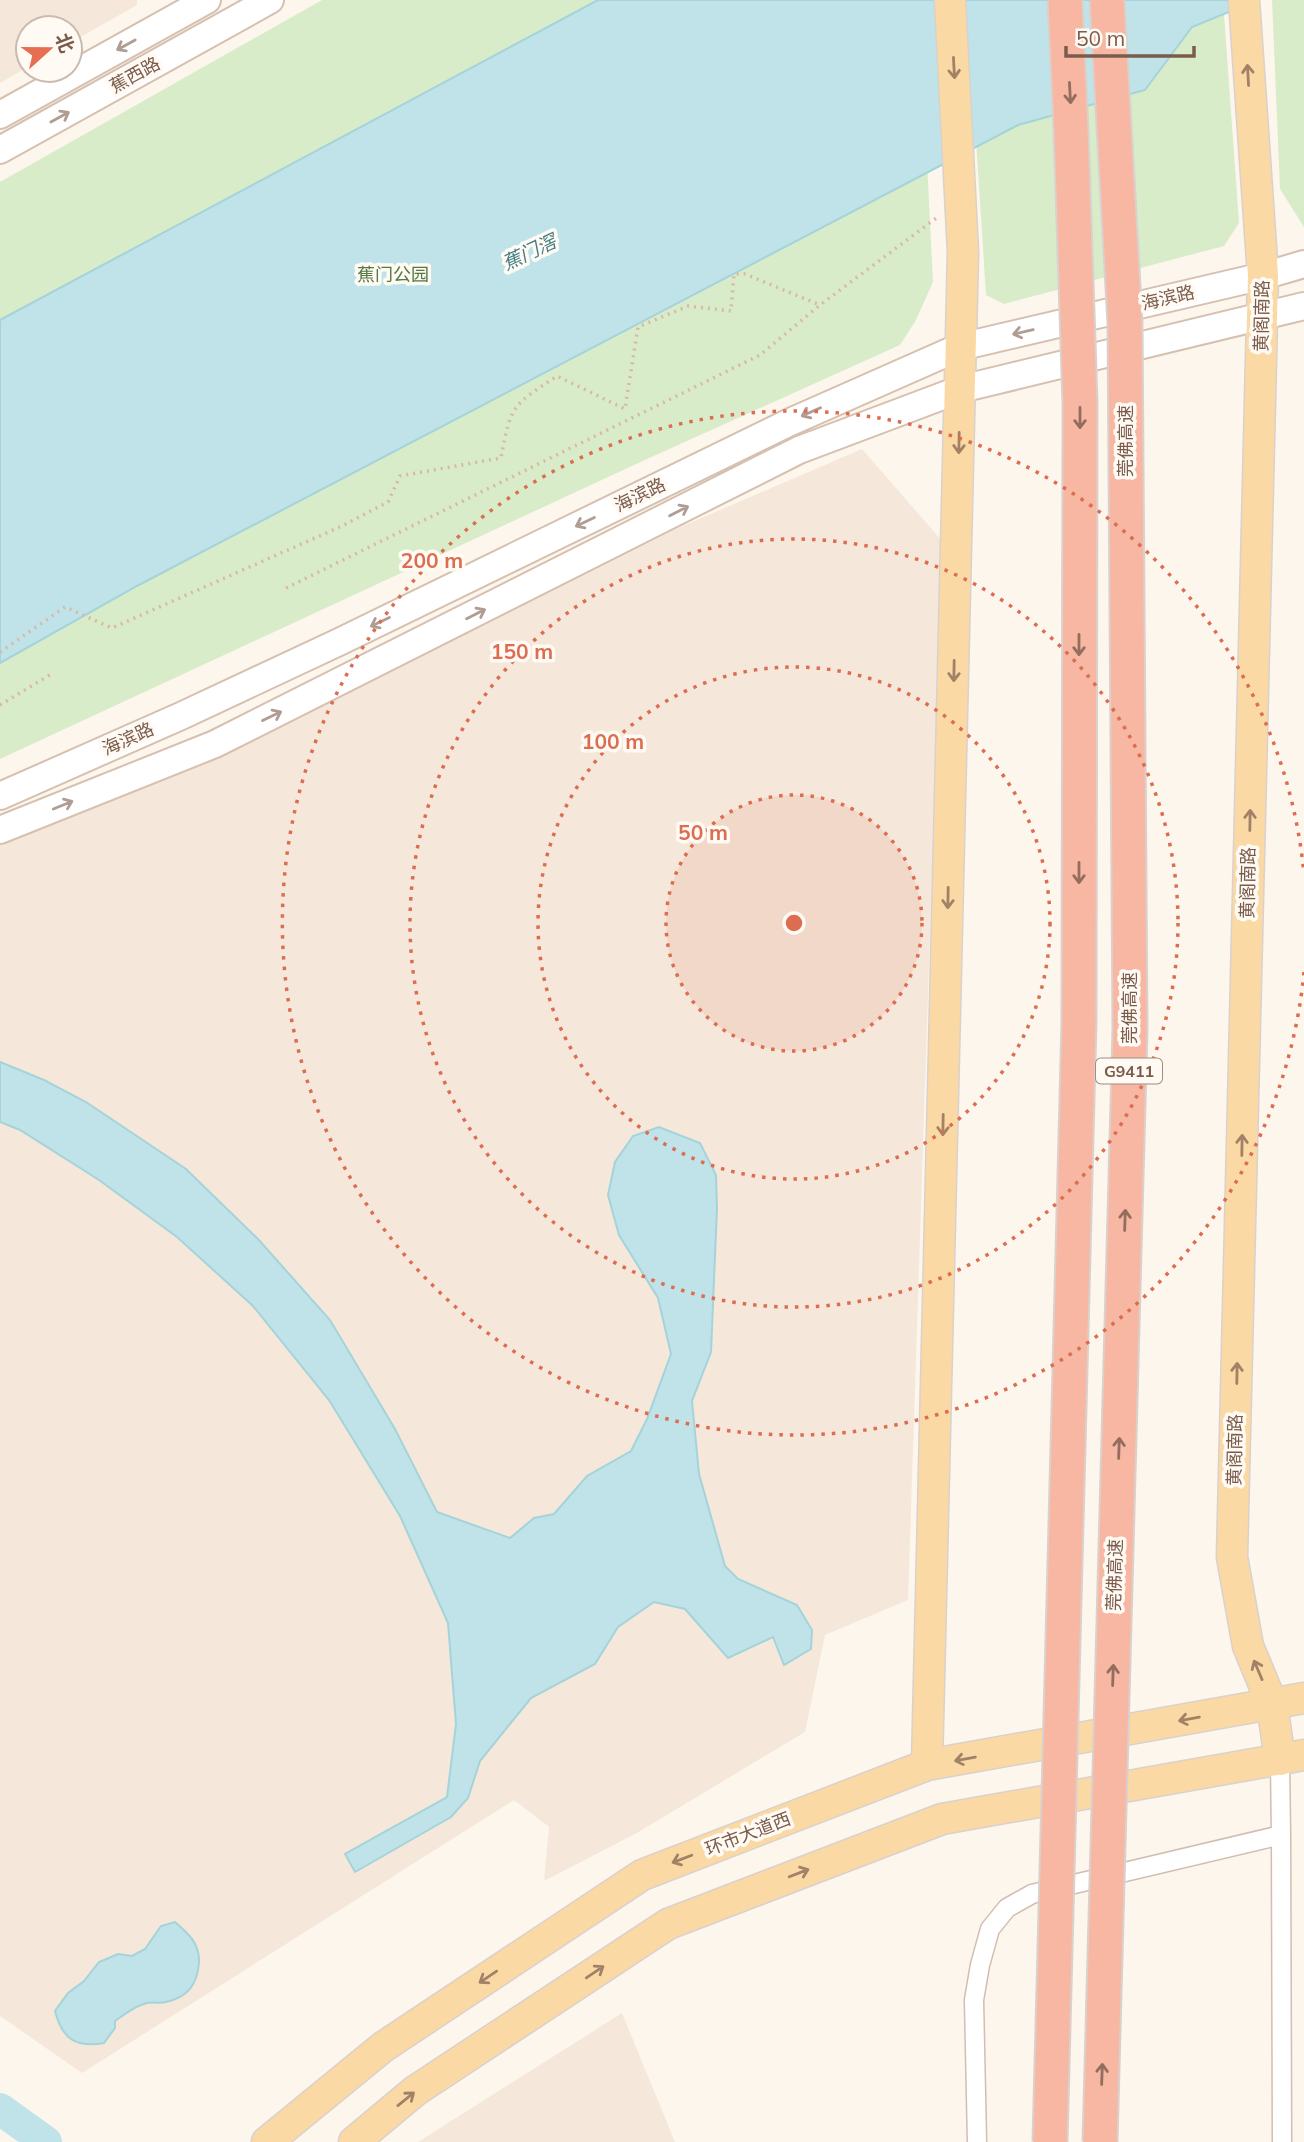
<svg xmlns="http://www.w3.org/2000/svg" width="1304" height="2142" viewBox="0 0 1304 2142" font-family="Mulish,'Noto Sans SC',sans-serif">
  <rect width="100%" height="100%" fill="#fdf6ec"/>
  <path fill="#f5e8da" d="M0,0H137V5L70,43V28H28V67L0,83Z
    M862,449L943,542L908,1600L825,1635L805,1732L635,1834L544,1881L549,1827L514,1800L82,2073L0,2016V842L245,743L678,528Z
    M622,2013L675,2142H418Z"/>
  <path fill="#d8ecc9" d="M322,0H919L933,282L916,320L900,345L647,459L0,759V182Z
    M967,0H1223L1239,223L1224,246L1004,304L986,295Z
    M1272,0H1304V227L1280,189Z"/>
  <path fill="#bfe3e8" stroke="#a5d3da" stroke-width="2" d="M598,0H1258L1192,27L1145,90L1018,125L137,586L0,663V320Z
    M0,1062L44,1080L86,1102L186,1169L258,1239L330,1320L395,1429L437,1512L510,1538L534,1518L554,1514L587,1476L631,1451L647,1419L671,1354L658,1298L619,1235L608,1195L615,1162L633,1136L659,1127L700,1143L716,1175L717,1208L711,1352L692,1401L699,1474L725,1566L738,1579L797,1605L812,1630L811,1649L784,1665L773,1637L728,1658L685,1609L654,1602L618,1627L595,1664L531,1698L480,1761L468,1798L451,1817L355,1872L345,1854L447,1797L456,1724L448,1623L400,1516L329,1400L253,1306L177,1237L99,1180L20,1130L0,1122Z
    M175,1922C189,1934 200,1944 199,1963C197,1985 188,1997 166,2002C159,2004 151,2001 144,2004C133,2007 124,2015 115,2021V2028L104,2043C76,2048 62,2039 55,2011L68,1993L84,1981L99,1962L118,1954L132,1956L145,1949L161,1926Z"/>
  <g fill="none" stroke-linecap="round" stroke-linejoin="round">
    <path stroke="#bfe3e8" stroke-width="32" d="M0,2109L46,2142"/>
    <g stroke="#d1beb0" stroke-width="21">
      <path id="street" d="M1281,1835L1282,2142
        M977,2142L974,2000L980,1965L990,1929L1007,1908L1032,1894L1281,1835L1280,1760"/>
    </g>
    <g stroke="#d6c0b0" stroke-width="30">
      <path id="secondary" d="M0,115L207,0
        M0,150L270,0
        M0,796L181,716L339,642L788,423L960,347L1263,276L1304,264
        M0,830L215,744L799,450L961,389L1304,306"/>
    </g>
    <g stroke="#dad1cd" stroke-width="33">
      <path id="primary" d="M1244,0L1263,276L1232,1557L1248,1646L1272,1704L1280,1760
        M927,1765L963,252L950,0
        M267,2142L383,2047L642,1875L927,1765L1304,1698
        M354,2142L415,2091L668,1924L942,1819L1304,1755"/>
    </g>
    <path stroke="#d9b8a5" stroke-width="3.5" stroke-dasharray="2 5" stroke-linecap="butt" d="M286,588L760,355L820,305L939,216
      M0,652L65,607L112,628L342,526L388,502L400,476L501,458C511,404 512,406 557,376L625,409L638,327L688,306L731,311L734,274H745L820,305
      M0,705L53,673"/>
    <use href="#street" stroke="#fff" stroke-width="18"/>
    <use href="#secondary" stroke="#fff" stroke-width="26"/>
    <use href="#primary" stroke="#fbd9a5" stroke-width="30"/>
    <g stroke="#dad1cd" stroke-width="37" stroke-linecap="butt">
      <path id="highway-bridge" d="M1050,2142L1079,1021L1080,403L1071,130L1065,0
        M1100,2142L1130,1029L1125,323L1107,0"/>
    </g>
    <use href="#highway-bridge" stroke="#f7b7a3" stroke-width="33"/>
  </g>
  <defs><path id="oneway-shaft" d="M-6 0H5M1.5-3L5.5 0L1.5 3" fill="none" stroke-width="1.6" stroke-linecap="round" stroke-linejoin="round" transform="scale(1.75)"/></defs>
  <g stroke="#af9d94">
    <use href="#oneway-shaft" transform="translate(126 45) rotate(151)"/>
    <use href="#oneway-shaft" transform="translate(60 117) rotate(-29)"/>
    <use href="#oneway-shaft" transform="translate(1023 332) rotate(167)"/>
    <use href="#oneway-shaft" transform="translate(811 412) rotate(156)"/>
    <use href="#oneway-shaft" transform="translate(679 511) rotate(-27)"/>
    <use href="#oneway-shaft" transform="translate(585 522) rotate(154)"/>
    <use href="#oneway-shaft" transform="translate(476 614) rotate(-27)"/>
    <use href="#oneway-shaft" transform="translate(380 622) rotate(154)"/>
    <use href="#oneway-shaft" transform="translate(272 716) rotate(-26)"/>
    <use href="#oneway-shaft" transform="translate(63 805) rotate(-22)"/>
  </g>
  <g stroke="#a18267">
    <use href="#oneway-shaft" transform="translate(954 68) rotate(87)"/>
    <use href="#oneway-shaft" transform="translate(1248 75) rotate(-93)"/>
    <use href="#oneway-shaft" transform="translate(959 443) rotate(91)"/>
    <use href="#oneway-shaft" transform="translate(954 671) rotate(91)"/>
    <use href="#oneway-shaft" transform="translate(1250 820) rotate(-89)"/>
    <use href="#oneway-shaft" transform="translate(948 898) rotate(91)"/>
    <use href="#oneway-shaft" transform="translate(943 1125) rotate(91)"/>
    <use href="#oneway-shaft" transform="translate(1242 1145) rotate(-89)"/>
    <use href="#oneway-shaft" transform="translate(1237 1373) rotate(-89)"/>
    <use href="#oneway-shaft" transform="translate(1258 1670) rotate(-113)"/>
    <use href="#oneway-shaft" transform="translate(1189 1719) rotate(170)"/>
    <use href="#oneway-shaft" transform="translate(965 1759) rotate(170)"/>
    <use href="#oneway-shaft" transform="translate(682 1859) rotate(159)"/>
    <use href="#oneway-shaft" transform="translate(799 1873) rotate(-21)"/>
    <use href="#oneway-shaft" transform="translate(595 1972) rotate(-34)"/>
    <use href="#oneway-shaft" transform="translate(488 1977) rotate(146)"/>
    <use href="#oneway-shaft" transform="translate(406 2099) rotate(-39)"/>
  </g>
  <g stroke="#936e5e">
    <use href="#oneway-shaft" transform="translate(1070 93) rotate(87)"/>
    <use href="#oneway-shaft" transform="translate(1080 418) rotate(90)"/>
    <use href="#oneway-shaft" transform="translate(1079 645) rotate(90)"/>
    <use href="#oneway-shaft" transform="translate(1079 873) rotate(90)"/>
    <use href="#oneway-shaft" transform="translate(1125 1220) rotate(-88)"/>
    <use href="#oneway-shaft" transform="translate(1119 1448) rotate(-88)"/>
    <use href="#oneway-shaft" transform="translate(1113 1675) rotate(-88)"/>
    <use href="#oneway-shaft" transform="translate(1102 2074) rotate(-88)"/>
  </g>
  <circle cx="794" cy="923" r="128" fill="#dc6d51" fill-opacity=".12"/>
  <g fill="none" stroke="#dc6d51" stroke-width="3.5" stroke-dasharray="3.5 7">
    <circle cx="794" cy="923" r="128"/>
    <circle cx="794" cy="923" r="256"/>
    <circle cx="794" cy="923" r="384"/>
    <path d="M1304 972A512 512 0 1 1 1304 874"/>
  </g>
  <g text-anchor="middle" stroke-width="7" stroke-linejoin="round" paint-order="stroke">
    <rect fill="#fffaf3" stroke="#a28b7f" stroke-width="2" x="1096" y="1058.5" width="66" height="25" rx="5"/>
    <g font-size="16" font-weight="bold" fill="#7a5c4d">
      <text x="1129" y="1077">G9411</text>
    </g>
    <g font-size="18" fill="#7a5c4d" stroke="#fffaf3">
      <text transform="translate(135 75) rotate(-29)" y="6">蕉西路</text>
      <text transform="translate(1168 298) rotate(-13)" y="6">海滨路</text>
      <text transform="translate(1262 316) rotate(-89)" y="6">黄阁南路</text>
      <text transform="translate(1126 441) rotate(-90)" y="6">莞佛高速</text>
      <text transform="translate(640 495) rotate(-26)" y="6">海滨路</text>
      <text transform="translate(128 739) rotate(-24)" y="6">海滨路</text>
      <text transform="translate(1248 883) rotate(-89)" y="6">黄阁南路</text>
      <text transform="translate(1130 1008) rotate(-90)" y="6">莞佛高速</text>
      <text transform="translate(1235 1450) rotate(-89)" y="6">黄阁南路</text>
      <text transform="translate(1115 1575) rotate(-88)" y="6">莞佛高速</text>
      <text transform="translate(748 1834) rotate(-21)" y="6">环市大道西</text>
    </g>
    <g font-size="18" fill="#537a41" stroke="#fffaf3">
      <text x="393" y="281">蕉门公园</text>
    </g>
    <g font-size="19" font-style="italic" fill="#437c86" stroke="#fffaf3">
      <text transform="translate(529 252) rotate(-25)" y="7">蕉门滘</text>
    </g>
  </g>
  <circle cx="794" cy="923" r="10" fill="#dc6d51" stroke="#fffaf3" stroke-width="3.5"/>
  <g font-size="21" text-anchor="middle" font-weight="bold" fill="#dc6d51" stroke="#fffaf3" stroke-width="7" stroke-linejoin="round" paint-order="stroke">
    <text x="432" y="568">200 m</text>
    <text x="522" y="659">150 m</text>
    <text x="613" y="749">100 m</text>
    <text x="703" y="840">50 m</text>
  </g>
  <g transform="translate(49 49) rotate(69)"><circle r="33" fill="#fffaf3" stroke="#cabbb1" stroke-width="2"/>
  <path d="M0-5L12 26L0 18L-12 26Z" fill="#e76f51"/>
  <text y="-10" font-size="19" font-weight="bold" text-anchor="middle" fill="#7a5c4d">北</text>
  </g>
  <path d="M1066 46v10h128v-10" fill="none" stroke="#7a5c4d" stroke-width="3.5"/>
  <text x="1076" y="46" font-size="21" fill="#7a5c4d" stroke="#fffaf3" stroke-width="5" paint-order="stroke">50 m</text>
</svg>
